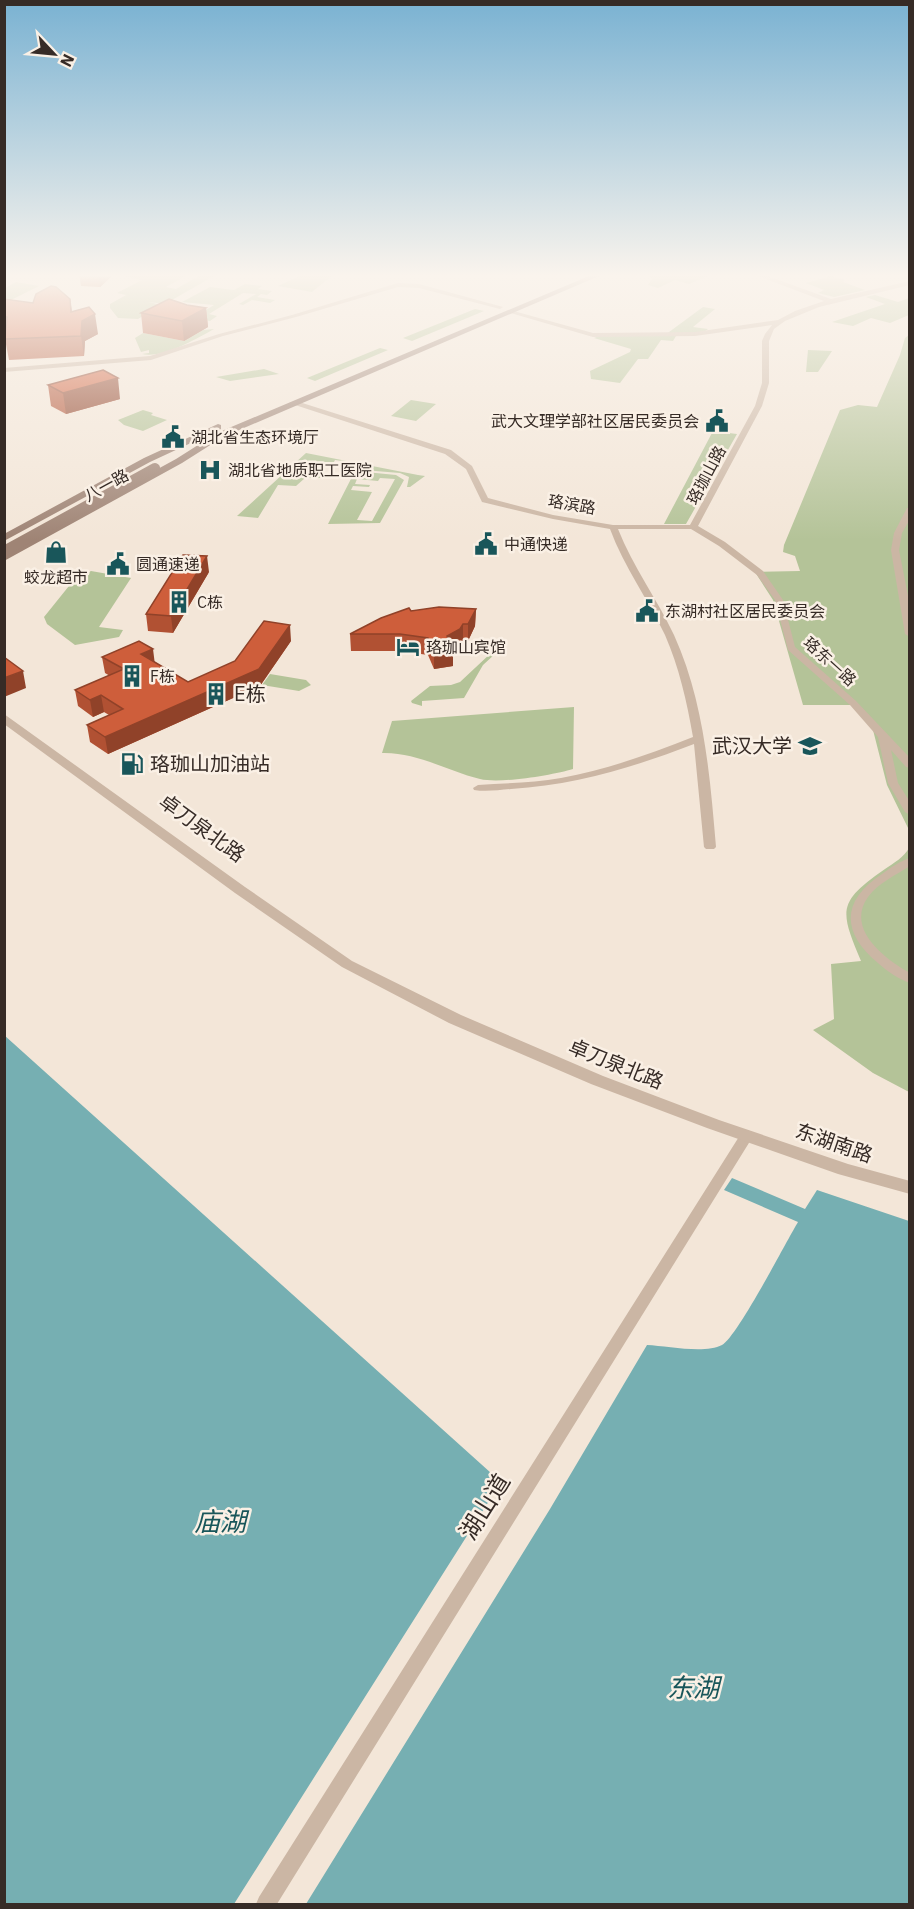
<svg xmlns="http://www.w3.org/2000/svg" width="914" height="1909" viewBox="0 0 914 1909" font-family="'IBM Plex Sans','Noto Sans SC',sans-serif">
  <rect width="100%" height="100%" fill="#f3e6d8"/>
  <path fill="#b4c398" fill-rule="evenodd" d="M139,273H191L166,287L176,289L202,274L214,276L165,304L148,302L162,305L138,319L118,318L110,308V304L126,295L117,293L142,280L124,276Z
    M306,273H335L312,292L278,286Z
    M652,273H715L689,284L675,280L658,288L648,285L652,279L647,275Z
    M831,276L845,280L843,282L865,290L834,297L818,293L824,290L806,283Z
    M16,282L39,286L5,303V288Z
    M245,284L262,286L258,289L272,291L267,295L261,294L257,297L275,300L270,303L252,300L243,305L239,304L256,294L243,293L209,314L217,316L210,321L193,318L214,305L182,302L210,287L234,290Z
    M875,295L898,302L909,298V315L890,323L871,318L853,326L832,322L885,304L866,297Z
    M703,307L715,309L693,327L708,329L703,333L665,335Z
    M475,309L484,311L412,341L403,338Z
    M214,329C196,339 162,359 142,354L149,353V350L141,352L135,338L143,333L184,341L203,330Z
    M909,335V830L887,785L873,730L851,705H803L773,600L755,572L800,571L795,556L783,552L784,545L840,410L858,405L877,407L900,355L905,338Z
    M599,336H676L673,341L661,340L648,359H638L620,383L591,379L590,371L630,352L631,349L594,338Z
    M380,348L388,350L315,381L307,378Z
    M808,350L832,351L818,372H806Z
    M264,369L279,374L230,381L216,377Z
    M411,400L436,404L416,421L391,416Z
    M143,410L153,413L151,415L167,420L143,431L124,425L118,420Z
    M713,431L737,434L686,524H664Z
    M306,453L418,475L425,476L410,487H407L409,477L400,473L351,469L345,479H339L349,462L335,460L333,464L312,462L310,466L324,468H308L305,473L326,475L324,478H305L296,486L278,485L258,518L237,516Z
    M355,471L396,475L404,480L380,523L328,524ZM380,478L395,479L372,521L357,520L372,492L351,490L353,486L369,487L370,485L355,484L357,479L378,481Z
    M91,571L131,578L99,627L123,630L119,637L75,645L47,624L44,617L73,581Z
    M491,653L495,654L483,665L464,698L422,701V706L412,703L411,701L430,686L451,685L460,682Z
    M270,674L306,680L311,685L299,691L262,685Z
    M574,707L573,769C553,775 500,784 480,779C447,771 417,752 382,753L392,721Z
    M909,848V1092L873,1073L813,1030L834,1019L831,964L861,961C839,909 838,902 885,869C894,863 904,857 909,848Z"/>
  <path fill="#76afb2" d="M4,1035L501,1482L234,1904H5Z
    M732,1178L805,1209L817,1190L909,1221V1904H306L550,1509L647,1345C667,1346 705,1354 722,1345C737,1337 786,1242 798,1222L724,1190Z"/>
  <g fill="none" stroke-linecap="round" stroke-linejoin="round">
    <path fill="#cbb6a4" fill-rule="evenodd" d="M750,273H759L831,299L910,281V285L819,307L785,321L774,329L769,341V383L762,406L698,526L725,542L763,571L783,600L795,647L856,701L910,758V768L906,767L891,750L898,783L910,802V815L905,812L888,783L878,737L850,705L788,650L775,600L757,575L719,546L691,529H618C633,567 657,599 674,635C704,701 710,776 716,847L714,849H706L704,847L694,744C635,767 575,785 511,789C499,790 486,792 474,790L473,788L478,785C505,783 534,783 561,778C606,770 650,754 693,737C687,702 679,667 665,635C648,599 624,567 610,529L553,519L482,502L466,469L445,454L289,403L296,401L451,450L472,466L488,498L553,515L613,525H690L755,406L762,383V341L765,334L772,325L695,336L593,337L507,312L510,310L593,333L695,332L778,320L795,311L824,301Z
      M398,283L419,284L503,307L500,309L419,288L398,287L296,317L223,336L151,360L4,372V368L150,356L219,334L292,315Z
      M907,508H910V519L902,533L899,550L910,606V637L905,634L891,550L894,533Z
      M910,858V866C896,875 878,883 868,897C845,929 885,959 910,973V983C898,979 887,971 878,963C841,932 841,901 882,874C890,868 900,861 910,858Z
      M747,1130L752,1132L754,1135L752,1138L277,1904H256L259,1897L742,1132Z"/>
    <path fill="#cbb6a4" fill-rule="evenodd" d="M4,714L245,887L352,961L461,1015L603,1076L719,1120L848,1164L910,1181V1194L838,1174L707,1128L591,1084L449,1023L342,967L235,893L4,724Z"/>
    <path fill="#9f8475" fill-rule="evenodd" d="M596,273H606L223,437L182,463L4,561V553L176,459L217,433Z
      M218,424L221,425V429L150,462L4,541V534L144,458Z"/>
    <path stroke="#9f8475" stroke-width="10" d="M4,551L155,468"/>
  </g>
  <path fill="#b15133" d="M79,273H115L100,287L81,286Z
    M4,299L33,303L70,299L72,311L98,334L85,341L84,356L9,360L5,339V335H4Z
    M187,305L206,308L208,327L184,341L143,333L141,313Z
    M48,385L120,399L66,414L51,406Z
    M209,572L173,633L148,631L146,614Z
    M476,609L475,626L468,641L463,640L460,646L453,650V666L434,669L428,655L400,651H351L350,634Z
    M291,641L260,686L108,754L90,742L87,725L109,715L104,712L93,717L78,706L75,690L110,676L105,673L102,657L155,662L188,682Z"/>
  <path fill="#904229" d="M98,273H115L100,287Z
    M206,308L208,327L184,341L182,321Z
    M95,314L98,334L85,341L84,356L81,336L82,321Z
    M118,378L120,399L66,414L63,393Z
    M207,556L209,572L173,633L171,616Z
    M476,609L475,626L468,641V624Z
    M463,624V640L460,646L453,650V666L434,669V652L447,636Z
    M290,625L291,641L260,686L108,754L105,737L259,669Z
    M153,649L155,665L141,654Z
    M23,671L26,688L4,697V678Z
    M101,695L104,712L93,717L90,700Z"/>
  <path fill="#ce5e3b" stroke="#904229" stroke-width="1.5" d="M51,286L56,287L70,299L71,312L89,307L95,314L82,321L81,336L5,339L7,317L4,316V299L33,303L36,294Z
    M169,299L187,305L206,308L182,321L141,313Z
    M103,370L118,378L63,393L48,385Z
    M183,555L207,556L171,616L146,614Z
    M439,607L476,609L468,624H463L460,629L447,636L453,649L434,652L428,638L400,634H350L381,618L409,608L411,611Z
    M264,621L290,625L259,669L105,737L87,725L123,709L101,695L90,700L75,690L124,669L102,657L139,641L153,649L141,654L188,682L235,661Z
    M4,657L23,671L4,678Z"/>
  <linearGradient id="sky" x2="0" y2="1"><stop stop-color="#7ab2d2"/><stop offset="0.51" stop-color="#faf4ed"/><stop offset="1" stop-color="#faf4ed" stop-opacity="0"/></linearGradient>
  <rect width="914" height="540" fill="url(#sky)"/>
  <defs>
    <g id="civic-bare" transform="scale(1.8)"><path d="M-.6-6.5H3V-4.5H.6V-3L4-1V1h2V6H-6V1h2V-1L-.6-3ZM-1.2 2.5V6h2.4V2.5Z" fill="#19565a" stroke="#faf0e5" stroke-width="2.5" paint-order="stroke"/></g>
    <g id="hospital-bare" transform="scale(1.8)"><path d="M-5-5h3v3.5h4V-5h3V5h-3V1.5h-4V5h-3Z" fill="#19565a" stroke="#faf0e5" stroke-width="2.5" paint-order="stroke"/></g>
    <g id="shop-bare" transform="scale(1.8)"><path d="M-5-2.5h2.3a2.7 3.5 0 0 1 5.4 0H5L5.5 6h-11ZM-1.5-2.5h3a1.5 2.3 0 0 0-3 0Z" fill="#19565a" stroke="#faf0e5" stroke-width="2.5" paint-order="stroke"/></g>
    <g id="building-bare" transform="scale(1.8)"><path d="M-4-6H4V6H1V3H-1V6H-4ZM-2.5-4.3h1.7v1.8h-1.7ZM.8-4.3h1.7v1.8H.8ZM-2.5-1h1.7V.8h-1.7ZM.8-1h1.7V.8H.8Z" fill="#19565a" stroke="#faf0e5" stroke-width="2.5" paint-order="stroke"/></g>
    <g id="hotel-bare" transform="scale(1.8)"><path d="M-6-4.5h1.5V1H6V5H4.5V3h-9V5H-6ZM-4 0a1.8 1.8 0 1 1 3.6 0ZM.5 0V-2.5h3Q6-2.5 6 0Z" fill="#19565a" stroke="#faf0e5" stroke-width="2.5" paint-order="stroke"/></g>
    <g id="university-bare" transform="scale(1.8)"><path d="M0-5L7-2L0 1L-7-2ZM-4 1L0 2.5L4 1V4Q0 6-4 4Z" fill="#19565a" stroke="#faf0e5" stroke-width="2.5" paint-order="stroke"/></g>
    <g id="fuel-bare" transform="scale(1.8)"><path d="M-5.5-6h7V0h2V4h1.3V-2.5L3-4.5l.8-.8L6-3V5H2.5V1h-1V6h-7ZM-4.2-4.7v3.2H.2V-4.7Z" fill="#19565a" stroke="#faf0e5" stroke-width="2.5" paint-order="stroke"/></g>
  </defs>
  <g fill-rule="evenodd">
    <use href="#civic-bare" x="717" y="421"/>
    <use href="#civic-bare" x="173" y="437"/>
    <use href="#hospital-bare" x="210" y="470"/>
    <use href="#civic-bare" x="486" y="544"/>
    <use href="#shop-bare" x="56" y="552"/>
    <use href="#civic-bare" x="118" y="564"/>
    <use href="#building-bare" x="179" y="602"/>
    <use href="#civic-bare" x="647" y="611"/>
    <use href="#hotel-bare" x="408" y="647"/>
    <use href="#building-bare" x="132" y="676"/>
    <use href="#building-bare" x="216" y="694"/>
    <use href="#university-bare" x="810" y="746"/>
    <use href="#fuel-bare" x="132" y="764"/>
  </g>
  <g text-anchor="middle" stroke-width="5" stroke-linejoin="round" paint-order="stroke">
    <g font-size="16" fill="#362b26" stroke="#faf0e5" text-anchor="start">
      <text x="699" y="427" text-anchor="end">武大文理学部社区居民委员会</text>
      <text x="191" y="443">湖北省生态环境厅</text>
      <text x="228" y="476">湖北省地质职工医院</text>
      <text x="504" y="550">中通快递</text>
      <text x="136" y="570">圆通速递</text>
      <text x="56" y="583" text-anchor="middle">蛟龙超市</text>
      <text x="197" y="608">C栋</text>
      <text x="665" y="617">东湖村社区居民委员会</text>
      <text x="426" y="653">珞珈山宾馆</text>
      <text x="150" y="682">F栋</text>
    </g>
    <g font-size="16" fill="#362b26" stroke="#faf0e5">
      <text transform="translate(706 475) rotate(-62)" y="6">珞珈山路</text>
      <text transform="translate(106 485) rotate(-29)" y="6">八一路</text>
      <text transform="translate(572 504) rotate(10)" y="6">珞滨路</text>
      <text transform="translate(830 661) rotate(42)" y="6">珞东一路</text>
    </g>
    <g font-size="20" fill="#362b26" stroke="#faf0e5" text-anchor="start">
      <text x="234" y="701">E栋</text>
      <text x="792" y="753" text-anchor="end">武汉大学</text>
      <text x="150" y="771">珞珈山加油站</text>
    </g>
    <g font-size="20" fill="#362b26" stroke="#faf0e5">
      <text transform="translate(202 828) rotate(36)" y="7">卓刀泉北路</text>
      <text transform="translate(616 1064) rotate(22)" y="7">卓刀泉北路</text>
      <text transform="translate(834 1143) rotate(19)" y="7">东湖南路</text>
    </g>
    <g font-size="24" fill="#362b26" stroke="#faf0e5">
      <text transform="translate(485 1507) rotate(-58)" y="8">湖山道</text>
    </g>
    <g font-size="26" font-style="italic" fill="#19565a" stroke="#faf0e5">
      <text x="220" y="1531">庙湖</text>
      <text x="693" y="1697">东湖</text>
    </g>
  </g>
  <rect width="914" height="1909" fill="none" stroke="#362b26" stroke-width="12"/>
  <g transform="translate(54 54) rotate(116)" stroke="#faf0e5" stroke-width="4.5" paint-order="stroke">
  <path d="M0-4.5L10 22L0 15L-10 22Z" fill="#362b26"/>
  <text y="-9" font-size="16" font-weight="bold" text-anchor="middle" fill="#362b26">N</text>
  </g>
</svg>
